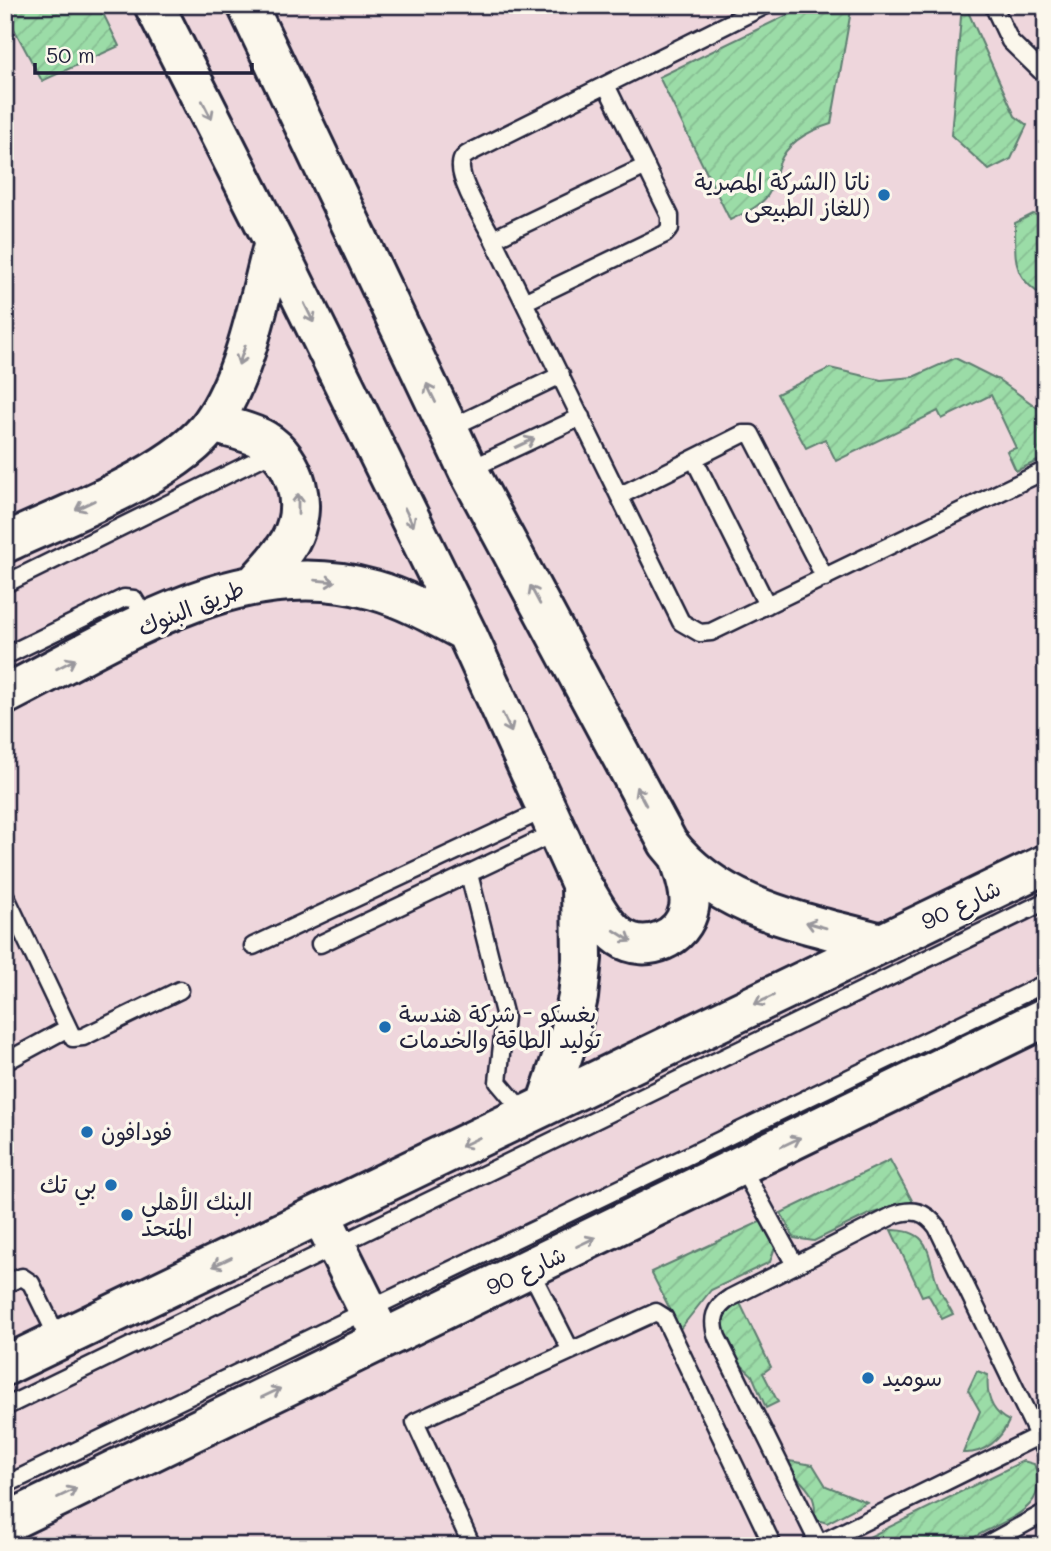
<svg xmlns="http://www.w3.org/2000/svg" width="1051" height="1551" viewBox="0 0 1051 1551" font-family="Mali,'Playpen Sans Arabic',sans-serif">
  <defs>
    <pattern id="garden-furrows" width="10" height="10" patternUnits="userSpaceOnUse" patternTransform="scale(1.75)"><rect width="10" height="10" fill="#9bdca7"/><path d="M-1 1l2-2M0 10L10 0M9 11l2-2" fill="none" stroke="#85bc91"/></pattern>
  </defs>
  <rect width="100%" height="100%" fill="#f5e8e5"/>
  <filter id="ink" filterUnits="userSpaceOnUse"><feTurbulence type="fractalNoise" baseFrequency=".0143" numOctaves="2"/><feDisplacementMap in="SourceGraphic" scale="14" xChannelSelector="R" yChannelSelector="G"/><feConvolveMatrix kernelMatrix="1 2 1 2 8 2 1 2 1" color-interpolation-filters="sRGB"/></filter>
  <g filter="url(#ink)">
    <path fill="#eed6dc" d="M5,5H1046V1546H5Z"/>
    <path fill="url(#garden-furrows)" stroke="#5e7f71" stroke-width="2" d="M5,5H99L119,46L42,81L5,12Z
      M808,5H852L831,124C811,130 787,142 779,164C776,174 774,186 768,195C759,208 743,213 730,220L659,77Z
      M962,5H965L1015,116L1027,125L1011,159L989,170L951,135Z
      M1033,214L1046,217V298C1010,276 1016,260 1015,223Z
      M955,358L999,380L1046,414V457L1016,471L1007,451L1016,448L991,395L942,419L938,411L836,461L825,439L806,448L777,394L830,368L881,380L913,377Z
      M890,1160L913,1202L869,1214L814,1241L794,1238L781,1213Z
      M764,1220L776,1244L770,1262L711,1290L680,1329L651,1272Z
      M891,1230C929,1230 927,1249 936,1280C939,1291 947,1303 953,1314L942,1319L928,1294L922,1296Z
      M739,1301L771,1367L763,1373L778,1402L766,1408L752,1375L735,1359L721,1329L725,1315Z
      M977,1371L988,1375C986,1394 991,1412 1009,1421C1001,1439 985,1454 963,1453L980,1411L968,1390Z
      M783,1460L813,1465L826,1486L867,1502L827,1523L814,1519C820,1488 795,1482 783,1460Z
      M1023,1461L1034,1464C1051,1503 1016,1516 988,1530C977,1535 965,1544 954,1546C924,1551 883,1546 851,1546Z"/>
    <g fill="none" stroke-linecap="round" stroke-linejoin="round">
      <g stroke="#22223b" stroke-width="21">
        <path id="lane" d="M766,5L471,152C465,155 461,158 461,165C459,182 485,223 493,239L681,622L700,633L711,632L1046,470
          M993,5L1010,41L1046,76
          M493,239L646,166
          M524,302L665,234L670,228V216L606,85
          M448,429L561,375
          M694,459L767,605
          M468,470L581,417
          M619,496L743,434H751L825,578
          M5,584L275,451
          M5,656L124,598L134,599L148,622
          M469,874L505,1017L498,1082L526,1115
          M5,895L73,1038L83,1037L180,990
          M320,944L556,832
          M253,946L546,809
          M5,1062L68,1028
          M741,1166L794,1263
          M530,1270L571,1351
          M5,1284L22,1277L31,1283L59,1340
          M5,1407L1046,901
          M5,1485L1046,983
          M819,1544L1038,1436
          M472,1546L415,1422L656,1312L664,1317L773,1546
          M820,1546L717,1337C711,1319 714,1308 730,1298L894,1215C913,1208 925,1211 937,1227L1046,1452
          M984,1546L1046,1512"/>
      </g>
      <g stroke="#22223b" stroke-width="44">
        <path id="secondary" d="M154,5L274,242L466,632L581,884L582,959L578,997L570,1034L546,1105
          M247,5L468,470L668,843C720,910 804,922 881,943
          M212,423C229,428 248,431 264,440C297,460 309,507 290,541C281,557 268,569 256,583
          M5,543C62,516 177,474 212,423C246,375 259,299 274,242
          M5,695C118,638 242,551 374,590C406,599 436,616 466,632
          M581,884C592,901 603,925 620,937C646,955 684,938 689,908C692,892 684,874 680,859
          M321,1215L382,1338
          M5,1366L1046,864
          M5,1523L1046,1017"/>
      </g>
      <use href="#lane" stroke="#fbf7ec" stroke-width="16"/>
      <use href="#secondary" stroke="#fbf7ec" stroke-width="38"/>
    </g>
    <defs><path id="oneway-shaft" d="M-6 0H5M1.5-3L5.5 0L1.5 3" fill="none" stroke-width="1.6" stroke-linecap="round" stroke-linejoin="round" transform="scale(1.75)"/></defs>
    <g stroke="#99979c">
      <use href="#oneway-shaft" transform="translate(207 110) rotate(63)"/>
      <use href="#oneway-shaft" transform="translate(309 313) rotate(64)"/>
      <use href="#oneway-shaft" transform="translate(242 355) rotate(109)"/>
      <use href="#oneway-shaft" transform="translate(431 393) rotate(-116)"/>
      <use href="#oneway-shaft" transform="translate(525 443) rotate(-25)"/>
      <use href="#oneway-shaft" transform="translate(298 504) rotate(-90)"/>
      <use href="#oneway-shaft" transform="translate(85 505) rotate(154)"/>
      <use href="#oneway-shaft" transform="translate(409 517) rotate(64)"/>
      <use href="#oneway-shaft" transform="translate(325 581) rotate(5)"/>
      <use href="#oneway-shaft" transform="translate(535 595) rotate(-118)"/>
      <use href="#oneway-shaft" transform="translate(66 664) rotate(-27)"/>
      <use href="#oneway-shaft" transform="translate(507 723) rotate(65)"/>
      <use href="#oneway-shaft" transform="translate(641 796) rotate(-118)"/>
      <use href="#oneway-shaft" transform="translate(816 925) rotate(-164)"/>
      <use href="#oneway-shaft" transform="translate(623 936) rotate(33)"/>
      <use href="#oneway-shaft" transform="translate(764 1000) rotate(154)"/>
      <use href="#oneway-shaft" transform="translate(470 1142) rotate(154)"/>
      <use href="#oneway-shaft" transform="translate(791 1142) rotate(-26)"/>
      <use href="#oneway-shaft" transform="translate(586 1242) rotate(-26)"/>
      <use href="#oneway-shaft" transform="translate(222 1262) rotate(155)"/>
      <use href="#oneway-shaft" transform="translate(271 1393) rotate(-26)"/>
      <use href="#oneway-shaft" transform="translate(67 1493) rotate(-26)"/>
    </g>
  </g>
  <g fill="#1f6fb2" stroke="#fbf7ec" stroke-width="2.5">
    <circle cx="884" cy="195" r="7"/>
    <circle cx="385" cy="1027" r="7"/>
    <circle cx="87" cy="1132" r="7"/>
    <circle cx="111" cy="1185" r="7"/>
    <circle cx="127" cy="1215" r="7"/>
    <circle cx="868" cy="1378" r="7"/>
  </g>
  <g text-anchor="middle" stroke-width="7" stroke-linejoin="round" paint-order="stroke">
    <g font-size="23" fill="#22223b" stroke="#fbf7ec" text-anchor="start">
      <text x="870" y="190" text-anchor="end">ناتا (الشركة المصرية<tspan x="870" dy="26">للغاز الطبيعى)</tspan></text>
      <text x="399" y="1022">بغسكو - شركة هندسة<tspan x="399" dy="26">توليد الطاقة والخدمات</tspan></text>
      <text x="101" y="1140">فودافون</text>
      <text x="97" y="1193" text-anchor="end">بي تك</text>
      <text x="141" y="1210">البنك الأهلي<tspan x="141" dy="26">المتحد</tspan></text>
      <text x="882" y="1386">سوميد</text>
    </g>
    <g font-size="23" fill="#22223b" stroke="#fbf7ec">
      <text transform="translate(191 608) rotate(-22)" y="8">طريق البنوك</text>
      <text transform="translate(961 905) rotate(-26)" y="8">شارع 90</text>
      <text transform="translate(526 1271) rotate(-25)" y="8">شارع 90</text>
    </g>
  </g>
  <rect width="1051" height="1551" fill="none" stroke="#fbf7ec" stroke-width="28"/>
  <rect x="14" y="14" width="1023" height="1523" fill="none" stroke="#22223b" stroke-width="2.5" filter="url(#ink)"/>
  <path d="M35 63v10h217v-10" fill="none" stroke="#22223b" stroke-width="3.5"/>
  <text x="46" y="63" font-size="21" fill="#22223b" stroke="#fbf7ec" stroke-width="5" paint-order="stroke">50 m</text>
</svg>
